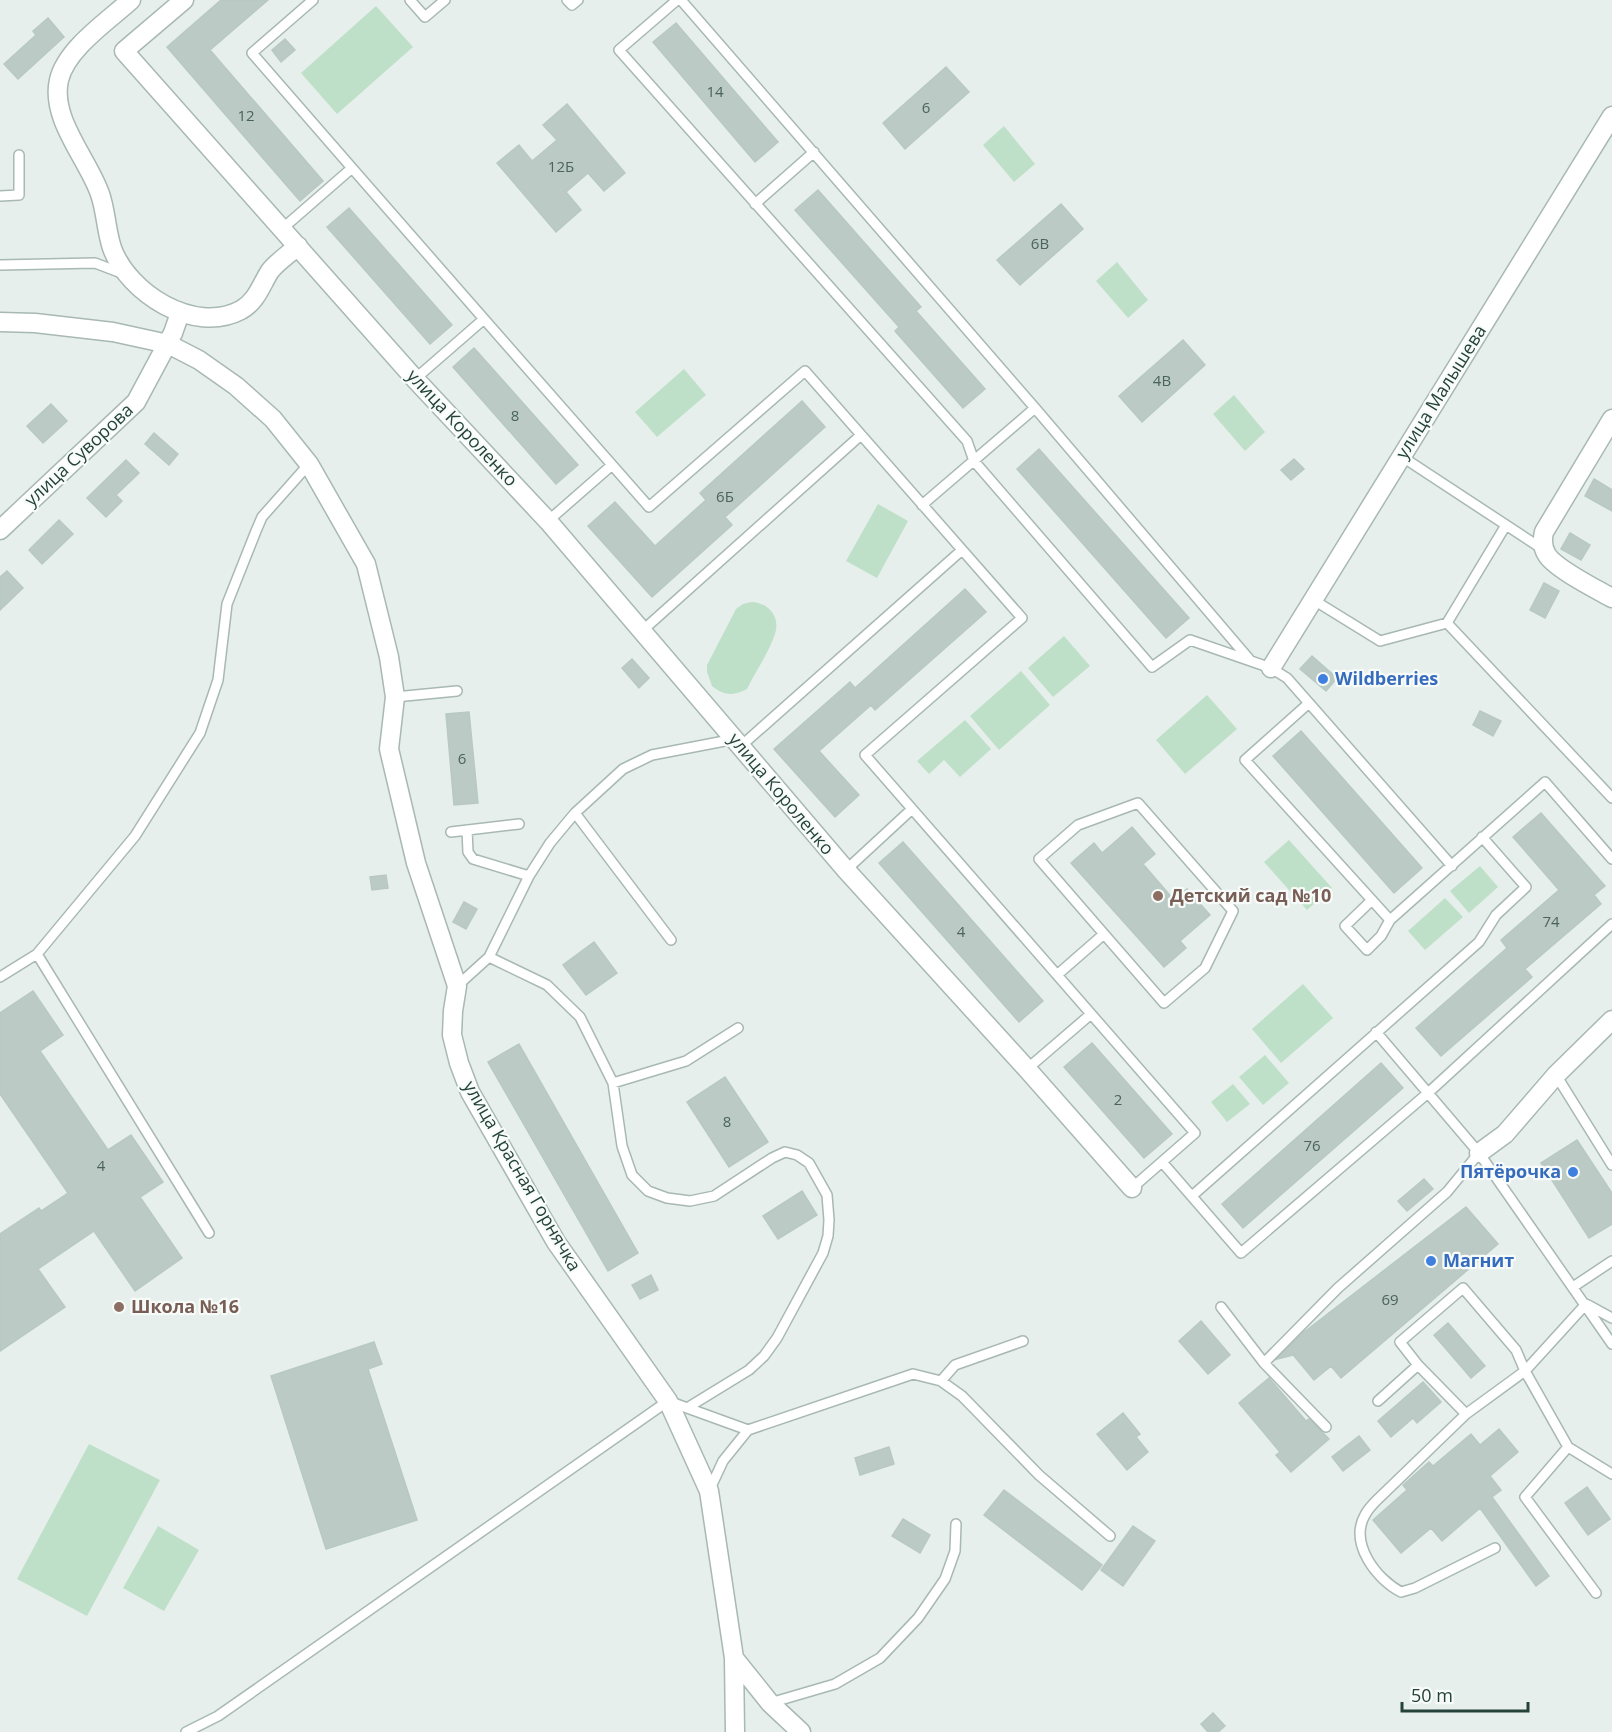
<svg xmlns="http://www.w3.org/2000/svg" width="1612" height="1732" viewBox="0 0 1612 1732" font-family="'Open Sans',sans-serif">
  <rect width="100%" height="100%" fill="#e6efeb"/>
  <path fill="#bfe0c8" d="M376,6L413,47L337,114L301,73Z
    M1004,126L1035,164L1014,182L983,145Z
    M1117,262L1148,300L1128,318L1096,281Z
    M684,369L706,395L657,437L635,412Z
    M1234,395L1265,432L1245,451L1213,414Z
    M878,504L908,521L877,578L846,561Z
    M751,602C767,602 781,616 775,634C769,652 756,671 747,689C734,696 724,696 712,686L707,672V665L736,609L743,604Z
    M1064,636L1090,666L1053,697L1028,668Z
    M1021,671L1050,705L999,750L970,716Z
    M1207,695L1237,729L1185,774L1156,740Z
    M965,720L991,749L960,777L944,760L929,774L917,761Z
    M1289,840L1332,888L1307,910L1264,862Z
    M1480,866L1498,887L1469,913L1450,891Z
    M1445,898L1463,917L1425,950L1408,931Z
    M1303,984L1333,1018L1281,1063L1252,1029Z
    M1265,1055L1289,1083L1263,1105L1239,1077Z
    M1233,1084L1250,1104L1227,1122L1211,1102Z
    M89,1444L160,1480L87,1616L17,1579Z
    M158,1526L199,1550L164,1611L123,1588Z"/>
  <path fill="#bbcac4" stroke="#b8c9c2" stroke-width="1.5" d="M221,0H268L210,50L323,181L300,201L167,47Z
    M48,18L64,37L18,79L4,64L36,35L33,31Z
    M676,23L778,142L755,162L653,42Z
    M285,39L295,50L281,62L272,50Z
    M946,67L969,92L905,149L883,123Z
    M567,104L625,173L604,191L588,173L566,192L581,210L556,232L497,163L519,145L532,161L557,140L543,125Z
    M818,190L921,307L916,311L985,389L963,408L895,331L899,327L795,210Z
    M1061,204L1083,229L1020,285L997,260Z
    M349,208L452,325L430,344L327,227Z
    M1183,340L1205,365L1142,422L1119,396Z
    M474,348L578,465L556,484L453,367Z
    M802,401L825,427L725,517L732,525L652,597L588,526L615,502L655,546L706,500L700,493Z
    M51,404L67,421L43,443L27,426Z
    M154,433L178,454L169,465L145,444Z
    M1039,449L1189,618L1166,638L1017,469Z
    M1294,459L1304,469L1291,480L1281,470Z
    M126,460L139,473L116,495L122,501L106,517L87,498Z
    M1594,479L1612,490V511L1585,496Z
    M59,520L73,534L42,564L29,550Z
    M1570,533L1590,545L1581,560L1561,549Z
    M7,571L23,588L0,610V577Z
    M1544,583L1559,591L1545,618L1530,610Z
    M965,589L986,612L875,710L871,705L819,751L859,795L835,817L774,749L850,682L855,688Z
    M1312,656L1337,678L1326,691L1300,669Z
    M632,659L649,678L639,688L622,668Z
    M1480,711L1501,721L1493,736L1473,725Z
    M469,712L478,803L454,805L446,714Z
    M1301,731L1422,868L1394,893L1273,756Z
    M1541,813L1605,886L1594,895L1601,904L1525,969L1532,977L1441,1056L1416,1028L1507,948L1501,940L1559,890L1513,837Z
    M1132,827L1155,854L1143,864L1174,900L1187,889L1210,915L1180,941L1186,948L1164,967L1071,863L1094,843L1102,853Z
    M903,842L1043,1001L1019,1022L879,863Z
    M386,875L388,888L372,890L370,877Z
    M464,902L477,909L466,929L453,922Z
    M594,942L617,973L586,995L563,965Z
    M33,991L63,1035L40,1051L108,1150L131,1135L163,1182L140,1197L182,1258L135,1291L94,1231L38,1269L65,1307L0,1351V1234L39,1208L41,1211L68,1193L0,1094V1013Z
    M1092,1043L1172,1134L1144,1158L1064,1067Z
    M519,1044L638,1253L608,1271L488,1062Z
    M1381,1063L1403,1088L1243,1228L1222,1204Z
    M725,1077L768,1142L729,1167L687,1102Z
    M1577,1140L1612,1193V1224L1589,1238L1541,1163Z
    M1424,1179L1433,1189L1407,1211L1398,1201Z
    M802,1191L817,1215L778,1239L763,1216Z
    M1466,1207L1498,1244L1341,1378L1331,1366L1314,1380L1294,1356L1297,1354L1277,1359L1303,1333Z
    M651,1275L658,1290L640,1299L632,1285Z
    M1201,1321L1230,1355L1208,1374L1179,1341Z
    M1448,1323L1485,1366L1471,1378L1434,1335Z
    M374,1342L382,1364L368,1369L417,1520L326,1549L271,1376Z
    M1269,1378L1306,1421L1309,1419L1329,1439L1291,1472L1276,1455L1280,1452L1239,1403Z
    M1423,1382L1441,1402L1417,1423L1413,1418L1391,1437L1378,1421Z
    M1123,1413L1140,1434L1136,1437L1148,1452L1127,1470L1097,1434Z
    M1499,1429L1518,1452L1490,1476L1501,1490L1492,1497L1549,1576L1536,1586L1480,1508L1442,1541L1431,1528L1401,1553L1373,1520L1407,1490L1403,1485L1429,1462L1433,1466L1471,1434L1480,1445Z
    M1359,1436L1370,1450L1343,1471L1332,1457Z
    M889,1447L894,1464L860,1475L855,1458Z
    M1587,1487L1610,1519L1588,1535L1565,1503Z
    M1004,1490L1102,1565L1082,1590L984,1515Z
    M903,1519L930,1535L920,1553L892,1536Z
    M1133,1526L1155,1541L1123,1586L1101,1570Z
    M1213,1713L1225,1726L1218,1732H1208L1201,1724Z"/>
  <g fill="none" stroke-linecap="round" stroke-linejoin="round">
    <g stroke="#a8b8b2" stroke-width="12">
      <path id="service" d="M410,0L425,17L445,0
        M567,0L572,5L578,0
        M677,0L619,50L967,441L974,461L1152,667L1190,640L1271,668L1287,678L1309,703L1245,760L1390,920L1545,782L1612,859
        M681,0L1035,408
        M352,168L484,319
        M0,196L19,195V155
        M755,204L814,152
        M282,229L352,168L252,53L313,0
        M0,265L95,263L124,274
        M415,379L484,319L649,507L805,371L1022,618L865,755L1195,1133L1132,1188
        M1401,456L1544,550
        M922,505L1035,408L1249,659
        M548,521L612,465
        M1506,525L1447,623L1612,798
        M1312,599L1380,641L1447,623
        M642,631L861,435
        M395,697L457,691
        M1309,703L1452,866
        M741,746L962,550
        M575,813L671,940
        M467,830L468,852L473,859L529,876
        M451,832L519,824
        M846,870L912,809
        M1372,900L1345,926L1367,950L1381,936L1390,920
        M37,954L209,1233
        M489,957L547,985L580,1017L613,1083L622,1146L632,1175L648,1191L667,1198L690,1201L714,1196L772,1158L785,1152L797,1155L809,1163L827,1195L829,1220L828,1236L823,1253L777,1338L764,1356L749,1370L687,1408
        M1057,975L1104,934L1164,1003L1205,968L1233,911L1138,803L1078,825L1039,859L1104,934
        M0,977L37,954L135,836L200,733L218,680L227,604L256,531L262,517L309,464
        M457,986L489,957L529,876L550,843L575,813L623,769L652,755L735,739
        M1376,1032L1479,1153L1612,1344
        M1027,1069L1091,1014
        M1556,1075L1612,1165
        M613,1083L686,1061L738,1028
        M1162,1162L1241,1253L1428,1093L1612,924
        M1192,1196L1479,942L1496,915L1526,887L1482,837
        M1573,1287L1612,1261
        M1588,1305L1612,1318
        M1221,1307L1264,1363L1338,1288L1447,1192L1479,1153
        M1264,1363L1326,1427
        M1418,1365L1400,1342L1463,1288L1516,1350L1525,1371L1568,1447L1525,1497L1596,1593
        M941,1381L955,1365L1023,1341
        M1378,1401L1418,1365L1466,1414
        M1568,1447L1612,1474
        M709,1491L723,1461L748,1430
        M1495,1548L1415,1588L1401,1592C1376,1579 1349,1543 1365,1515C1368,1509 1373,1504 1377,1500L1466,1414L1525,1371L1586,1304
        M770,1703L835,1684L880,1658L918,1618L945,1579L955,1551L956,1524
        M186,1732L218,1716L668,1401L748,1430L913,1374L941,1381L962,1396L1039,1475L1110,1536"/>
    </g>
    <g stroke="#a8b8b2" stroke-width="21">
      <path id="minor" d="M131,0C108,21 66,49 59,80C50,119 88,159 100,194C106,211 106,230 112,248C128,293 194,335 241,310C257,301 261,285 270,271C277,262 289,254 298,246
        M184,0L124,51L415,379L548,521L846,870L1027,1069L1132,1188
        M0,322L35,323L113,332L168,344L199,360L236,386L273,419L309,464L366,564L389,657L395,697L389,749L416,863L457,986L453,1011L452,1035L459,1063L470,1092L556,1242L668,1401L709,1491L734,1658L735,1732
        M1612,419L1544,532C1542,540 1542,547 1547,555C1556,569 1596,589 1612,598
        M0,530L136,402L173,333L180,313
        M1271,668L1612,116
        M1479,1153L1505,1134L1556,1075L1612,1020
        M734,1658L770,1703L801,1732"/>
    </g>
    <use href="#service" stroke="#fff" stroke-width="9"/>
    <use href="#minor" stroke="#fff" stroke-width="18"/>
  </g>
  <g fill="#3f7fe0" stroke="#f7fbf9" stroke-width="2">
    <circle cx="1323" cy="679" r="6"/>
    <circle cx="1573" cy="1172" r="6"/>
    <circle cx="1431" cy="1261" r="6"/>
  </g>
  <g fill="#8d6e63" stroke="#f7fbf9" stroke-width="2">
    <circle cx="1158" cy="896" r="6"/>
    <circle cx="119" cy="1307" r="6"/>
  </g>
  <g text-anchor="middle" stroke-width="4.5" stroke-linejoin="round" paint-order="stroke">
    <g font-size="15" fill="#4a645c">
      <text x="715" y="97">14</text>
      <text x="926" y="113">6</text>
      <text x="246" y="121">12</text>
      <text x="561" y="172">12Б</text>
      <text x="1040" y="249">6В</text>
      <text x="1162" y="386">4В</text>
      <text x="515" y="421">8</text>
      <text x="725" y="502">6Б</text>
      <text x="462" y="764">6</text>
      <text x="1551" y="927">74</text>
      <text x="961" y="937">4</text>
      <text x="1118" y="1105">2</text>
      <text x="727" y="1127">8</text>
      <text x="1312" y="1151">76</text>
      <text x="101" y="1171">4</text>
      <text x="1390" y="1305">69</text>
    </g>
    <g font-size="18" fill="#24423a" stroke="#f7fbf9">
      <text transform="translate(1441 392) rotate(-58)" y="6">улица Малышева</text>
      <text transform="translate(462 428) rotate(47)" y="6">улица Короленко</text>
      <text transform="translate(79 455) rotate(-43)" y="6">улица Суворова</text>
      <text transform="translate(781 794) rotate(50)" y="6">улица Короленко</text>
      <text transform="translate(522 1176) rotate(60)" y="6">улица Красная Горнячка</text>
    </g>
    <g font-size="18" font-weight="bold" fill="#366cbe" stroke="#f7fbf9" text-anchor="start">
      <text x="1335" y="685">Wildberries</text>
      <text x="1561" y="1178" text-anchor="end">Пятёрочка</text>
      <text x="1443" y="1267">Магнит</text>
    </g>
    <g font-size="18" font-weight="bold" fill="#785e54" stroke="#f7fbf9" text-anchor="start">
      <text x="1170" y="902">Детский сад №10</text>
      <text x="131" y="1313">Школа №16</text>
    </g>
  </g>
  <path d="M1402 1702v9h126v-9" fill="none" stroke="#24423a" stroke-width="3"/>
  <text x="1411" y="1702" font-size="18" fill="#24423a" stroke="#f7fbf9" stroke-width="4.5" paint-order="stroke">50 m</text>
</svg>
